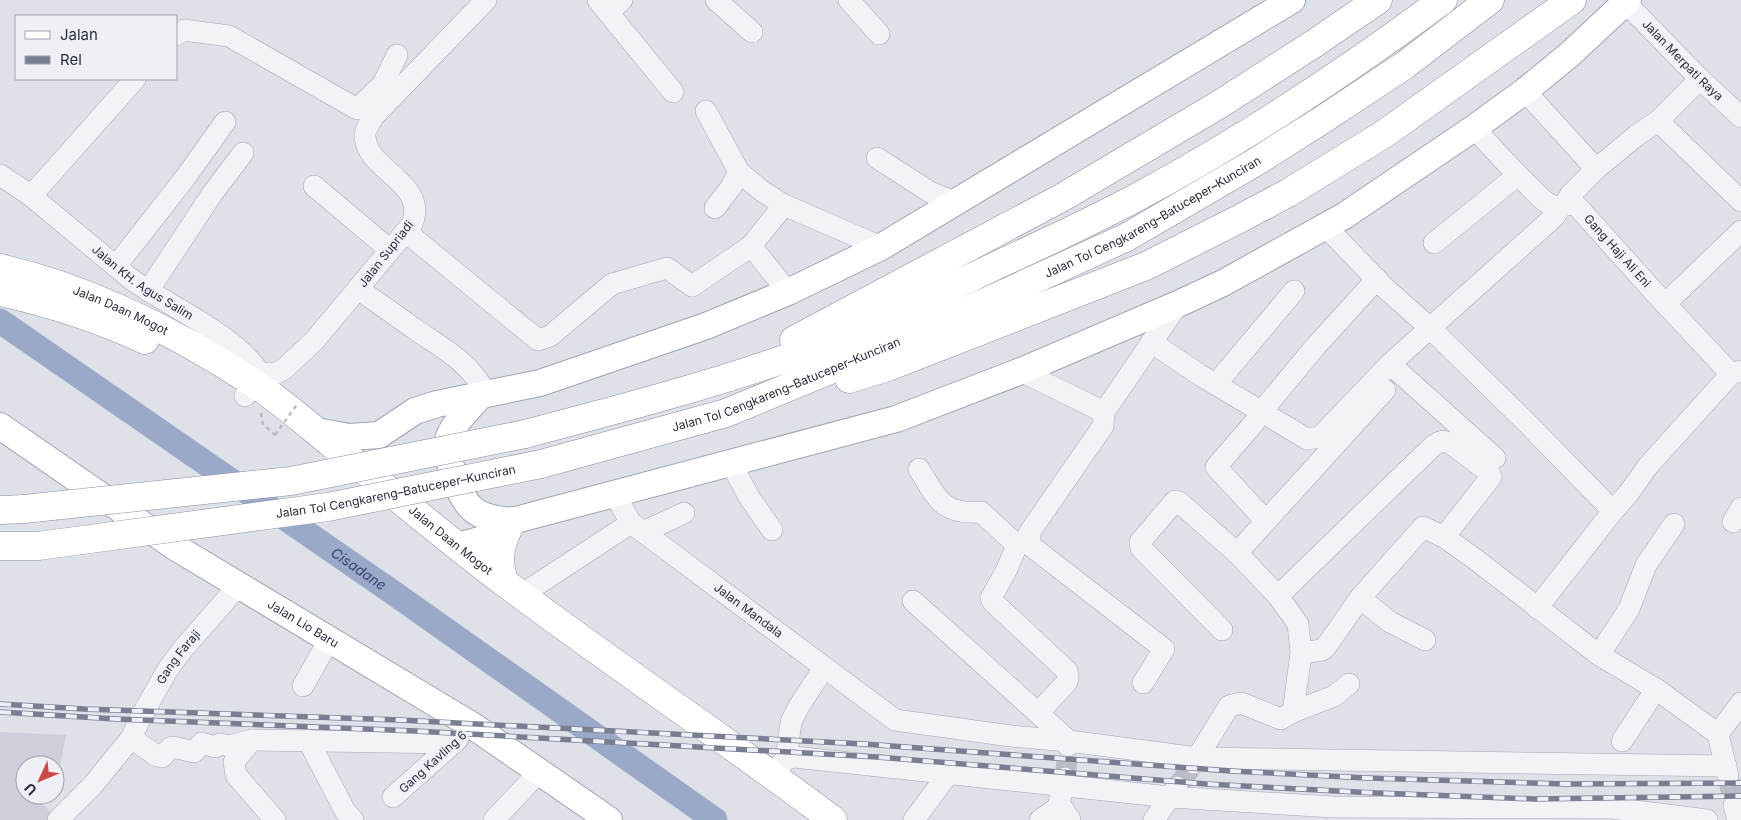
<svg xmlns="http://www.w3.org/2000/svg" width="1741" height="820" viewBox="0 0 1741 820" font-family="Inter,sans-serif">
  <rect width="100%" height="100%" fill="#dfe1e8"/>
  <path fill="#cdd0da" d="M0,732L66,735L58,776L55,780V765H25V795H41L38,799L58,820H0Z"/>
  <g fill="none" stroke-linecap="round" stroke-linejoin="round">
    <path stroke="#9ba9c8" stroke-width="25" id="s1" d="M0,321L395,594L715,820"/>
    <path stroke="#babdc6" stroke-width="21" stroke-dasharray="21 11" stroke-linecap="butt" d="M1728,776L1734,805
      M1065,778L1068,752
      M1178,786L1194,763"/>
    <g stroke="#a4a7b2" stroke-width="22">
      <g id="minor">
        <path d="M598,0L673,92"/>
        <path d="M716,0L752,32"/>
        <path d="M849,0L879,34"/>
        <path id="s2" d="M1625,2L1700,79L1741,117"/>
        <path d="M609,12L622,0"/>
        <path d="M176,35L184,30L229,36L357,109L383,84L397,55"/>
        <path d="M1525,91L1596,169"/>
        <path d="M706,111L739,172L762,191L784,205"/>
        <path d="M1658,121L1741,201"/>
        <path id="s3" d="M1474,128C1492,147 1509,167 1528,185C1535,192 1542,201 1551,205C1560,209 1568,202 1577,206L1656,294L1731,374"/>
        <path d="M877,158L930,192L956,203"/>
        <path id="s4" d="M0,175L30,195L131,279C171,308 233,333 260,373L245,396"/>
        <path d="M314,186L390,250"/>
        <path d="M30,195L39,187L135,79"/>
        <path d="M1565,204L1571,194L1596,169L1636,136L1658,121L1700,79"/>
        <path d="M715,208L731,187L739,172"/>
        <path d="M1326,227L1385,288L1430,328L1525,421L1613,511L1628,494L1648,466L1731,374L1741,371"/>
        <path d="M406,232L538,340L550,336L612,284L667,268L692,286L751,246L788,292"/>
        <path d="M1434,243L1518,175"/>
        <path d="M751,246L784,205L881,247"/>
        <path d="M116,266L185,178L225,122"/>
        <path d="M358,289C378,303 397,316 416,330C441,347 474,365 486,395"/>
        <path d="M148,291L212,194L243,153"/>
        <path d="M1665,304L1741,231"/>
        <path d="M1151,342L1200,375L1307,439L1320,437L1390,364L1555,216L1560,207"/>
        <path d="M1390,364L1495,458"/>
        <path d="M1021,371L1104,412L1103,426L1029,533L1031,546L1164,649L1143,683"/>
        <path d="M260,373L275,374L284,369L314,341L412,224C429,182 365,171 365,135C365,129 370,123 373,117L486,0"/>
        <path d="M1216,384L1294,291"/>
        <path d="M1262,411L1315,347L1377,279"/>
        <path d="M1104,412L1178,304"/>
        <path d="M1254,423L1216,467L1266,521"/>
        <path d="M731,463L749,497L772,530"/>
        <path d="M919,469C937,499 943,515 981,512L1017,545L1007,569L991,598L993,602L1067,671L1068,677L1067,682L1038,713"/>
        <path id="s5" d="M614,493L631,523L895,720L1011,736L1069,741L1198,758L1726,766"/>
        <path d="M1733,522L1741,508"/>
        <path d="M643,532L684,513"/>
        <path d="M1444,537L1475,559L1599,655L1656,689L1718,734L1728,776"/>
        <path d="M521,595L631,523"/>
        <path d="M1278,596L1433,446C1440,441 1443,440 1450,443L1489,472L1491,477L1444,537L1423,527L1360,598L1390,622L1425,640"/>
        <path d="M913,601L1069,741L1068,746"/>
        <path d="M1537,608L1613,511"/>
        <path d="M1222,630L1141,548L1140,542L1175,501L1179,502L1237,553"/>
        <path d="M1301,653L1322,650L1325,648L1360,598"/>
        <path d="M1599,655L1629,609L1646,565L1674,524"/>
        <path d="M303,686L329,640"/>
        <path d="M1293,712L1334,696L1349,684"/>
        <path d="M1718,734L1741,703"/>
        <path d="M131,738L157,756L162,757L170,748L173,747L194,752L202,743L215,747L220,744L230,746L252,740L454,743"/>
        <path d="M252,740L234,762L236,775L275,820"/>
        <path d="M308,740L345,811L353,820"/>
        <path d="M1622,741L1656,689"/>
        <path d="M786,759L791,722L799,706L824,668"/>
        <path d="M1194,763L1229,706L1241,703L1281,719L1293,712L1301,653L1298,624L1278,596L1237,553L1385,390"/>
        <path d="M772,774L786,759L794,757L1170,797L1333,807L1611,808L1707,820"/>
        <path d="M1065,778L1059,803L1070,820"/>
        <path d="M393,797L458,739"/>
        <path d="M1734,805L1738,820"/>
        <path id="s6" d="M58,820L93,785L131,738L142,715L168,669L183,649L239,585"/>
        <path d="M494,820L540,771"/>
        <path d="M914,820L948,774"/>
        <path d="M1040,820L1060,806"/>
        <path d="M1154,820L1177,787"/>
      </g>
    </g>
    <g stroke="#9fa4b4" stroke-width="28">
      <g id="major">
        <path d="M480,396C468,410 451,425 447,443C445,453 450,463 453,472C465,508 473,518 512,521"/>
        <path id="s7" d="M0,426L175,547L473,726L609,820"/>
        <path d="M316,431L349,437L379,435L415,411L437,404L540,383L706,326L788,292L881,247L1292,0"/>
        <path d="M458,546L483,539L512,521L896,419L1021,371L1178,304L1223,283L1344,216L1474,128L1525,91L1569,55L1628,0"/>
      </g>
    </g>
    <g stroke="#878c9f" stroke-width="29">
      <g id="highway">
        <path id="s8" d="M0,268C91,289 174,331 252,382C280,400 306,423 332,444C389,490 446,539 505,583C613,664 725,739 833,820"/>
        <path d="M0,292C50,303 99,319 145,340"/>
        <path d="M794,340L1063,197L1220,104L1315,43L1378,0"/>
        <path d="M849,379L888,367L1146,266L1241,218L1288,193L1384,134L1572,0"/>
        <path d="M525,434C616,410 708,386 796,355C864,331 929,298 993,267C1043,244 1093,221 1141,195C1247,138 1347,71 1443,0"/>
        <path id="s9" d="M541,464L726,413L905,339L1127,237L1254,163L1322,120L1405,65L1490,0"/>
        <path d="M0,510L24,509"/>
        <path d="M0,546H38"/>
        <path d="M504,582C496,558 501,542 512,521"/>
      </g>
    </g>
    <path stroke="#b9bcc3" stroke-width="2.5" stroke-dasharray="4 4" stroke-linecap="butt" d="M261,413L263,424L275,435"/>
    <use href="#minor" stroke="#f2f3f7" stroke-width="21"/>
    <use href="#major" stroke="#fff" stroke-width="26"/>
    <use href="#highway" stroke="#fff" stroke-width="28"/>
    <g stroke="#797e92" stroke-width="5.5">
      <path id="rail" d="M0,704L84,709L400,720L864,744L1231,771L1367,778L1566,784L1741,783
        M0,712L116,719L415,731L877,757L1206,784L1376,793L1535,799L1741,796"/>
    </g>
    <use href="#rail" stroke="#eff0f6" stroke-width="4" stroke-dasharray="11" stroke-linecap="butt"/>
    <g stroke="#878c9f" stroke-width="29" stroke-linecap="butt">
      <g id="highway-bridge">
        <path d="M24,509L291,481L525,434"/>
        <path id="s10" d="M38,546L328,507L541,464"/>
      </g>
    </g>
    <path stroke="#b9bcc3" stroke-width="2.5" stroke-dasharray="4 4" stroke-linecap="butt" d="M275,435L298,403"/>
    <use href="#highway-bridge" stroke="#fff" stroke-width="28"/>
  </g>
  <g text-anchor="middle" stroke-width="5" stroke-linejoin="round" paint-order="stroke">
    <g font-size="12" fill="#282d3f" stroke="#eff0f6">
      <text dy="4" stroke="none"><textPath href="#s2" startOffset="82">Jalan Merpati Raya</textPath></text>
      <text dy="4" stroke="none"><textPath href="#s9" startOffset="662">Jalan Tol Cengkareng–Batuceper–Kunciran</textPath></text>
      <text dy="4" stroke="none"><textPath href="#s3" startOffset="196">Gang Haji Ali Eni</textPath></text>
      <text transform="translate(386 254) rotate(-52)" y="4">Jalan Supriadi</text>
      <text dy="4" stroke="none"><textPath href="#s4" startOffset="179">Jalan KH. Agus Salim</textPath></text>
      <text dy="4" stroke="none"><textPath href="#s8" startOffset="128">Jalan Daan Mogot</textPath></text>
      <text dy="4" stroke="none"><textPath href="#s9" startOffset="258">Jalan Tol Cengkareng–Batuceper–Kunciran</textPath></text>
      <text dy="4" stroke="none"><textPath href="#s10" startOffset="362">Jalan Tol Cengkareng–Batuceper–Kunciran</textPath></text>
      <text dy="4" stroke="none"><textPath href="#s8" startOffset="532">Jalan Daan Mogot</textPath></text>
      <text dy="4" stroke="none"><textPath href="#s5" startOffset="181">Jalan Mandala</textPath></text>
      <text dy="4" stroke="none"><textPath href="#s7" startOffset="362">Jalan Lio Baru</textPath></text>
      <text dy="4" stroke="none"><textPath href="#s6" startOffset="204">Gang Faraji</textPath></text>
      <text transform="translate(433 762) rotate(-42)" y="4">Gang Kavling 6</text>
    </g>
    <g font-size="14" font-style="italic" fill="#334473" stroke="#eff0f6">
      <text dy="5" stroke="none"><textPath href="#s1" startOffset="436">Cisadane</textPath></text>
    </g>
  </g>
  <rect x="15" y="15" width="162" height="65" fill="#eff0f6" stroke="#9fa2ad"/>
  <rect x="25" y="31" width="25" height="8" fill="#ffffff" stroke="#9fa2ad"/>
  <text x="60" y="40" font-size="15" fill="#282d3f">Jalan</text>
  <rect x="25" y="56" width="25" height="8" fill="#797e92" stroke="#9fa2ad"/>
  <text x="60" y="65" font-size="15" fill="#282d3f">Rel</text>
  <g transform="translate(40 780) rotate(226)"><circle r="24" fill="#eff0f6" stroke="#9fa2ad"/>
  <path d="M0-4L9 19L0 12L-9 19Z" fill="#cc4845"/>
  <text y="-8" font-size="14" font-weight="bold" text-anchor="middle" fill="#282d3f">U</text>
  </g>
</svg>
